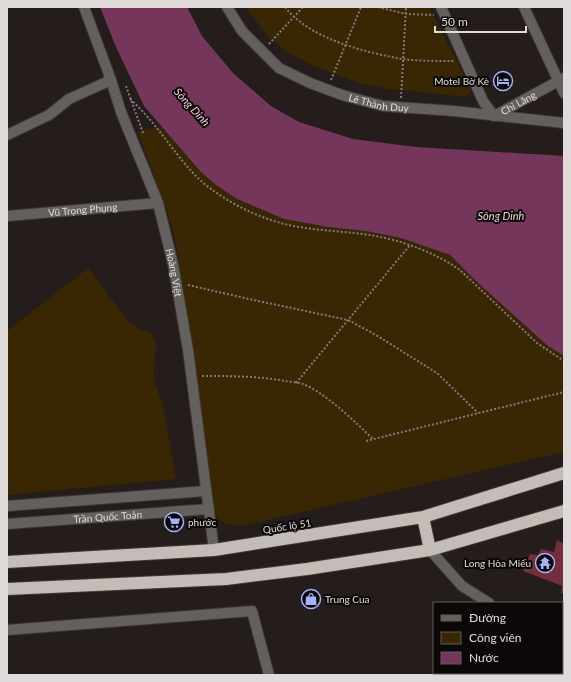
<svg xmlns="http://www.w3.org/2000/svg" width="571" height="682" viewBox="0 0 571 682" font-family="Lato,sans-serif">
  <rect width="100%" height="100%" fill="#241d1b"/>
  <path fill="#392603" d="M245,7H429L471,89L467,97L388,89L359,83L316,67L287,52L267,35Z
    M161,126L184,153L216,185L237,199L284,219L328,227L366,231L401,238L450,255L477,282L548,346L564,356V452L241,526C225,524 217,524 213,507L178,254L170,220L138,132Z
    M88,268L129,322L137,328L150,332L155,341L156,350L153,378L163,405L176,479L7,495V331Z"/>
  <path fill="#74375b" d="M100,7H187L202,36L233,73L271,106L299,122L353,139L416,147L564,156V356L548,346L477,282L450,255L401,238L366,231L328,227L284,219L237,199L216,185L200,171L144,106L116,47Z"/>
  <path fill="#722e3c" d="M557,540L564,544V593H561L562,586L523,571L530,554L538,555L541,549L554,552Z"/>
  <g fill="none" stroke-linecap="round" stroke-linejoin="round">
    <g stroke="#3e3836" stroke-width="12">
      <g id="minor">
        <path id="s1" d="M84,7L111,80L121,112L158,203L173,264L188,350L214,550"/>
        <path id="s2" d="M227,7L242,31L279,68L310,83L342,95L383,106L454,111L564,123"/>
        <path id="s3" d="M441,7L483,101L494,116L564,78"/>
        <path d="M524,7L564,93"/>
        <path d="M7,135L49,115L69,99L111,80"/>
        <path id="s4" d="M7,216L158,203"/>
        <path d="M7,506L206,491"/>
        <path id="s5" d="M7,524L209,509"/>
        <path d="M430,550L462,586L489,603"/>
        <path d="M7,630L252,611L269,675"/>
        <path d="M562,637L564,638"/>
      </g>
    </g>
    <g stroke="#3e3836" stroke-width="14">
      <path id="highway" d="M423,517L430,550
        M7,562L214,550L423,517L564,473
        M7,589L226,579L307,569L430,550L564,511"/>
    </g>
    <path stroke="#817b7a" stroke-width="2" stroke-dasharray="2 2" stroke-linecap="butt" d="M285,7C310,39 364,52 402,59C419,61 437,61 454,61
      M378,7L406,14L434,15
      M269,44L303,7
      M331,80L361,7
      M126,86L143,133
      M401,98L406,7
      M130,99C155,121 172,151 195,175C213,194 246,212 271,220C303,231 336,230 370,235C401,240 434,252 460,270L537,343L564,361
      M188,285L249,299L348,320L376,335L437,373L478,413
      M202,376C230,376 258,376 285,381C291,382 298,382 303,384C326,393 355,422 373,439
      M296,383L410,245
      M366,441L564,392"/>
    <use href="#minor" stroke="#63605e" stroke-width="10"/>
    <use href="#highway" stroke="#c4bcb6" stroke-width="12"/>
  </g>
  <defs>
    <g id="hotel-ring" transform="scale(1)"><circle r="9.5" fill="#0b0807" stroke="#a4b1fc" stroke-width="1.5"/><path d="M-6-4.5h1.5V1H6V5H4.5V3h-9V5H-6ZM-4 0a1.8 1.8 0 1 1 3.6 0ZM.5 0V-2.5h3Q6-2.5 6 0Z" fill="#a4b1fc"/></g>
    <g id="supermarket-ring" transform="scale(1)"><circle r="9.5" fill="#0b0807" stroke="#a4b1fc" stroke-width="1.5"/><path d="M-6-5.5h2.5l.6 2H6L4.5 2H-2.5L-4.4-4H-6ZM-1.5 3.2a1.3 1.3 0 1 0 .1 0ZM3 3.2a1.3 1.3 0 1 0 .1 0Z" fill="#a4b1fc"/></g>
    <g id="temple-ring" transform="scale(1)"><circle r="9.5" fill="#0b0807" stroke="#a4b1fc" stroke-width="1.5"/><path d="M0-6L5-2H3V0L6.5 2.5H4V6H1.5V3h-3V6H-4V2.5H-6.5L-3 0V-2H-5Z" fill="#a4b1fc"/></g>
    <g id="shop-ring" transform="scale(1)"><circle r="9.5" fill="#0b0807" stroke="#a4b1fc" stroke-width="1.5"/><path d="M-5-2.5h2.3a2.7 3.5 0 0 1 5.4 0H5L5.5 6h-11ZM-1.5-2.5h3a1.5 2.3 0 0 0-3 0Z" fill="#a4b1fc"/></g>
  </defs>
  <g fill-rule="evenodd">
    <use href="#hotel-ring" x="503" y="81"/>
    <use href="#supermarket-ring" x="174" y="522"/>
    <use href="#temple-ring" x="545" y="563"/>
    <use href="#shop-ring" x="311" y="599"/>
  </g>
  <g text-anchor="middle" stroke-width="4" stroke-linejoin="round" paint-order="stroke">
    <g font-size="10" fill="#e0dbda" stroke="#0b0807" text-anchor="end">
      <text x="489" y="85">Motel Bờ Kè</text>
      <text x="188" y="526" text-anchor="start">phước</text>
      <text x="531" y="567">Long Hòa Miếu</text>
      <text x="325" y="603" text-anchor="start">Trung Cua</text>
    </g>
    <g font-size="10" fill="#e0dbda" stroke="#0b0807">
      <text dy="4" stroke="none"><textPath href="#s2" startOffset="187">Lê Thành Duy</textPath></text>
      <text dy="4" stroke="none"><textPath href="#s3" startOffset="149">Chi Lăng</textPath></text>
      <text dy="4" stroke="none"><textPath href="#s4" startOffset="76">Vũ Trọng Phụng</textPath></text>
      <text dy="4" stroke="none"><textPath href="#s1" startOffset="281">Hoàng Việt</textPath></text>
      <text dy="4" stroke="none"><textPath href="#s5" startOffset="101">Trần Quốc Toản</textPath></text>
      <text transform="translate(287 526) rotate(-9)" y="4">Quốc lộ 51</text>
    </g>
    <g font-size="11" font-style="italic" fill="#f4cde1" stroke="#0b0807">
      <text transform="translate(192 107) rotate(48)" y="4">Sông Dinh</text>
      <text x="501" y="220">Sông Dinh</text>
    </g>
  </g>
  <rect width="571" height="682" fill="none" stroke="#e0dbda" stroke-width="16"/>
  <rect x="433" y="602" width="130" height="72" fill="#0b0807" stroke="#605c5b"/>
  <rect x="441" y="615" width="20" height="6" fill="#63605e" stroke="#605c5b"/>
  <text x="469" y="622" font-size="12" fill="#e0dbda">Đường</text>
  <rect x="441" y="632" width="20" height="12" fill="#392603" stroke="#605c5b"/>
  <text x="469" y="642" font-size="12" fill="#e0dbda">Công viên</text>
  <rect x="441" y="652" width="20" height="12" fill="#74375b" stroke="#605c5b"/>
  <text x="469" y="662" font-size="12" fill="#e0dbda">Nước</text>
  <path d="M435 26v6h91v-6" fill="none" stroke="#e0dbda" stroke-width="2"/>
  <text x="441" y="26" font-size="12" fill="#e0dbda" stroke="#0b0807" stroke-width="3" paint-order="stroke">50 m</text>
</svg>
